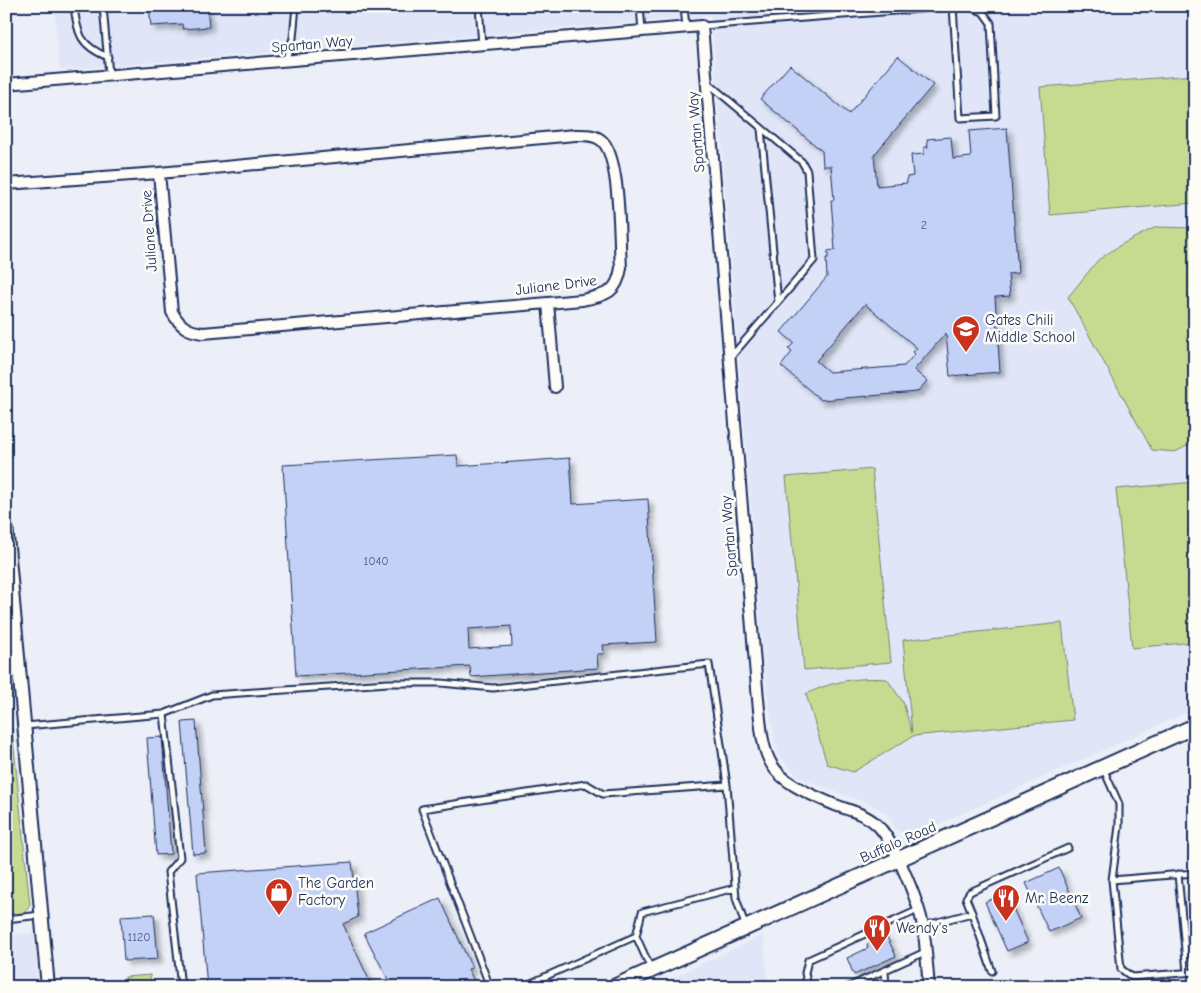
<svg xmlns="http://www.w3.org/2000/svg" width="1201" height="993" viewBox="0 0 1201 993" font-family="'Comic Neue',sans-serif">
  <defs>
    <filter id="shadow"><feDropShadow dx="4.5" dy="4.5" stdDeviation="2.5" flood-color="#0004"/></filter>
  </defs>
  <rect width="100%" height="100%" fill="#eceff7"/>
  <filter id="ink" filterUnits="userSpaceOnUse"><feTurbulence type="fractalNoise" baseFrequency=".02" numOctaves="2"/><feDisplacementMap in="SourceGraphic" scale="10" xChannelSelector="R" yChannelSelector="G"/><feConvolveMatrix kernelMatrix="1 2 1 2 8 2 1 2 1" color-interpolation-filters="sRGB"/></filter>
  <g filter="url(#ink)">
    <path fill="#e0e6f7" d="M54,6H1195V709L915,835L905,834L897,830L886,814L876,807L815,784L800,777L787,766L779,754L774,739L764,670L711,16L60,70Z
      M35,933L38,987H6V935Z
      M763,935L769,987H653Z"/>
    <path fill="#c7db90" stroke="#718577" d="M1195,75V203L1050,215L1040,87Z
      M1156,227L1195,228V442L1175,452L1152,450L1068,297L1098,260L1122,244Z
      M872,469L891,662L804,670L786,477Z
      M1195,482V642L1132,648L1116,489Z
      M1062,623L1073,720L913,736L853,772L827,764L806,694C833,681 857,677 887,679L903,702L912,733L903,640Z
      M6,728H12L30,906L23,914L6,916Z
      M150,975L151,987H126L125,977Z"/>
    <path fill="#c3d1f7" stroke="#1b2f5e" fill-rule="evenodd" filter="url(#shadow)" d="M149,6H207L209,27L183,29L182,24L151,26Z
      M898,56L933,85L874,155L877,186L907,183V177L913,176L911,155L924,154V147H928L927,139L951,137L953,159L971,157L969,131L1007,128L1018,273L1008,274L1010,296L995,297L1000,372L950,376L946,333L914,370L927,381L917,392L821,400L781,366L792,352L788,349L794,343L781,332L827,277L826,258H828V251L835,250L831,200H834L831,166H823L822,151L760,99L790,65L849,114ZM865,304L917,348L913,352L915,354L904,366L829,372L816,361Z
      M457,455L458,466L570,458L573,504L648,499L657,642L603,645L604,654H597L598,668L471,677L470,666L296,676L283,465ZM511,626L512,646L469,649L468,629Z
      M196,721L206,853L193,854L182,722Z
      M162,737L171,854L156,855L147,738Z
      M352,862L358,917L343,924L371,984L365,987H350L348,983L301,987H207L197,873Z
      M1059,868L1081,918L1049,932L1026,883Z
      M1006,893L1028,942L1007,951L985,902Z
      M440,898L472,968L468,969L477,987H392L364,933Z
      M154,914L158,959L124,961L121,916Z
      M886,935L896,956L854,975L847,958L868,948L867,944Z"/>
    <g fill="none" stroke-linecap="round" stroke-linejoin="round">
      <g stroke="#1b2f5e" stroke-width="9">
        <path id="service" d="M74,6C77,33 80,46 108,57
          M103,6L109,75
          M479,6L482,45
          M640,6L642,31
          M684,6L686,28
          M953,6L960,118L996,116L991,23L983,12L968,6
          M702,26L960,6
          M285,61L293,38L296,6
          M708,83L802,162L807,171L814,260L730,358
          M761,129L778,302
          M164,714L180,858L168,872L181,987
          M25,726L164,714L212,695L388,683H441L493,688L709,664L727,785
          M1103,768L1119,804V826L1112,880L1121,969L1132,977L1195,972
          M1178,874L1187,972
          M1112,880L1195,873
          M972,913L992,971
          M6,919L41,915
          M923,926L972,913L966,898L970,892L1068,848
          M636,936L651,969
          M885,971L886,987
          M490,987L422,809L586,784L603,794L727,785L736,898L745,925
          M522,987L636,936L642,912L735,888
          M808,987L805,973L808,960L918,910
          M848,987L925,952"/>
      </g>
      <g stroke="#1b2f5e" stroke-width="14">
        <path id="minor" d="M6,84L702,26L757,688C764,764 762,775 835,805C849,810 865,814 876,824C893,838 919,904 923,926C926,946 927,967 929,987
          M6,184L159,173L575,135C583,135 593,134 601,140C621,155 619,241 621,268C617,294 605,295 582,300L203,333C187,331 180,326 172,312L159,173
          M548,303L555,387"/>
      </g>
      <g stroke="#1b2f5e" stroke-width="16">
        <path id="tertiary" d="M6,525L48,987"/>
      </g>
      <g stroke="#1b2f5e" stroke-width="18">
        <path id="secondary" d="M614,987L1195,726"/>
      </g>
      <use href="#service" stroke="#fdfcf7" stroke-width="5"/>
      <use href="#minor" stroke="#fdfcf7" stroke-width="10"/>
      <use href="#tertiary" stroke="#fdfcf7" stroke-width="12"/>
      <use href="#secondary" stroke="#fdfcf7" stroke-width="14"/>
    </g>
  </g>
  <defs>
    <g id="school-pin" transform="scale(1.4375)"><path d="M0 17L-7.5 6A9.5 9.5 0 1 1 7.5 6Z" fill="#c8321e" stroke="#fdfcf7"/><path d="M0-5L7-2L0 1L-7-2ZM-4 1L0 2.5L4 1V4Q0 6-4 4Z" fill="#fff"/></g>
    <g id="shop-pin" transform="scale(1.4375)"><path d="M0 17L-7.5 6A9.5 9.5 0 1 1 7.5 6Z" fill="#c8321e" stroke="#fdfcf7"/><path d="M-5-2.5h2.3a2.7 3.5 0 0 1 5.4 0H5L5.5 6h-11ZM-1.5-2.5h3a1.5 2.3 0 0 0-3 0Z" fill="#fff"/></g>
    <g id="restaurant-pin" transform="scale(1.4375)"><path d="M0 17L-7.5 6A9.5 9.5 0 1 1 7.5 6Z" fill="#c8321e" stroke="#fdfcf7"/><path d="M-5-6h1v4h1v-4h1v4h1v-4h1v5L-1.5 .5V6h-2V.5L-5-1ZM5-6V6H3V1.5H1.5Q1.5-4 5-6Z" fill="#fff"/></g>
  </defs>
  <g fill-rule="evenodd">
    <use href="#school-pin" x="966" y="329"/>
    <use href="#shop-pin" x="279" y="892"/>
    <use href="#restaurant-pin" x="1006" y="898"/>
    <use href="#restaurant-pin" x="877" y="928"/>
  </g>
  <g text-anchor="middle" stroke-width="5" stroke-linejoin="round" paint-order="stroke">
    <g font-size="12" fill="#455884">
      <text x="924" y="229">2</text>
      <text x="376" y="565">1040</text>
      <text x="139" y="941">1120</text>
    </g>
    <g font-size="15" fill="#1b2f5e" stroke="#fdfcf7">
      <text transform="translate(312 44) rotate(-5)" y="5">Spartan Way</text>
      <text transform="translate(696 132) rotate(-95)" y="5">Spartan Way</text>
      <text transform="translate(149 231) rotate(-94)" y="5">Juliane Drive</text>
      <text transform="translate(556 285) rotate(-7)" y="5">Juliane Drive</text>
      <text transform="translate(729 536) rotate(-95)" y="5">Spartan Way</text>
      <text transform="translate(898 842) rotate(-24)" y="5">Buffalo Road</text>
    </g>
    <g font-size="15" fill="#1b2f5e" stroke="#fdfcf7" text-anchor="start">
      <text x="985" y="325">Gates Chili<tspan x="985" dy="17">Middle School</tspan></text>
      <text x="298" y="888">The Garden<tspan x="298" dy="17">Factory</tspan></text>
      <text x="1025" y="903">Mr. Beenz</text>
      <text x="896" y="933">Wendy's</text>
    </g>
  </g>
  <rect width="1201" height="993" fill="none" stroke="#fdfcf7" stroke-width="25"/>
  <rect x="12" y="12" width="1176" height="968" fill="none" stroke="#1b2f5e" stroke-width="2" filter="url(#ink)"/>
</svg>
